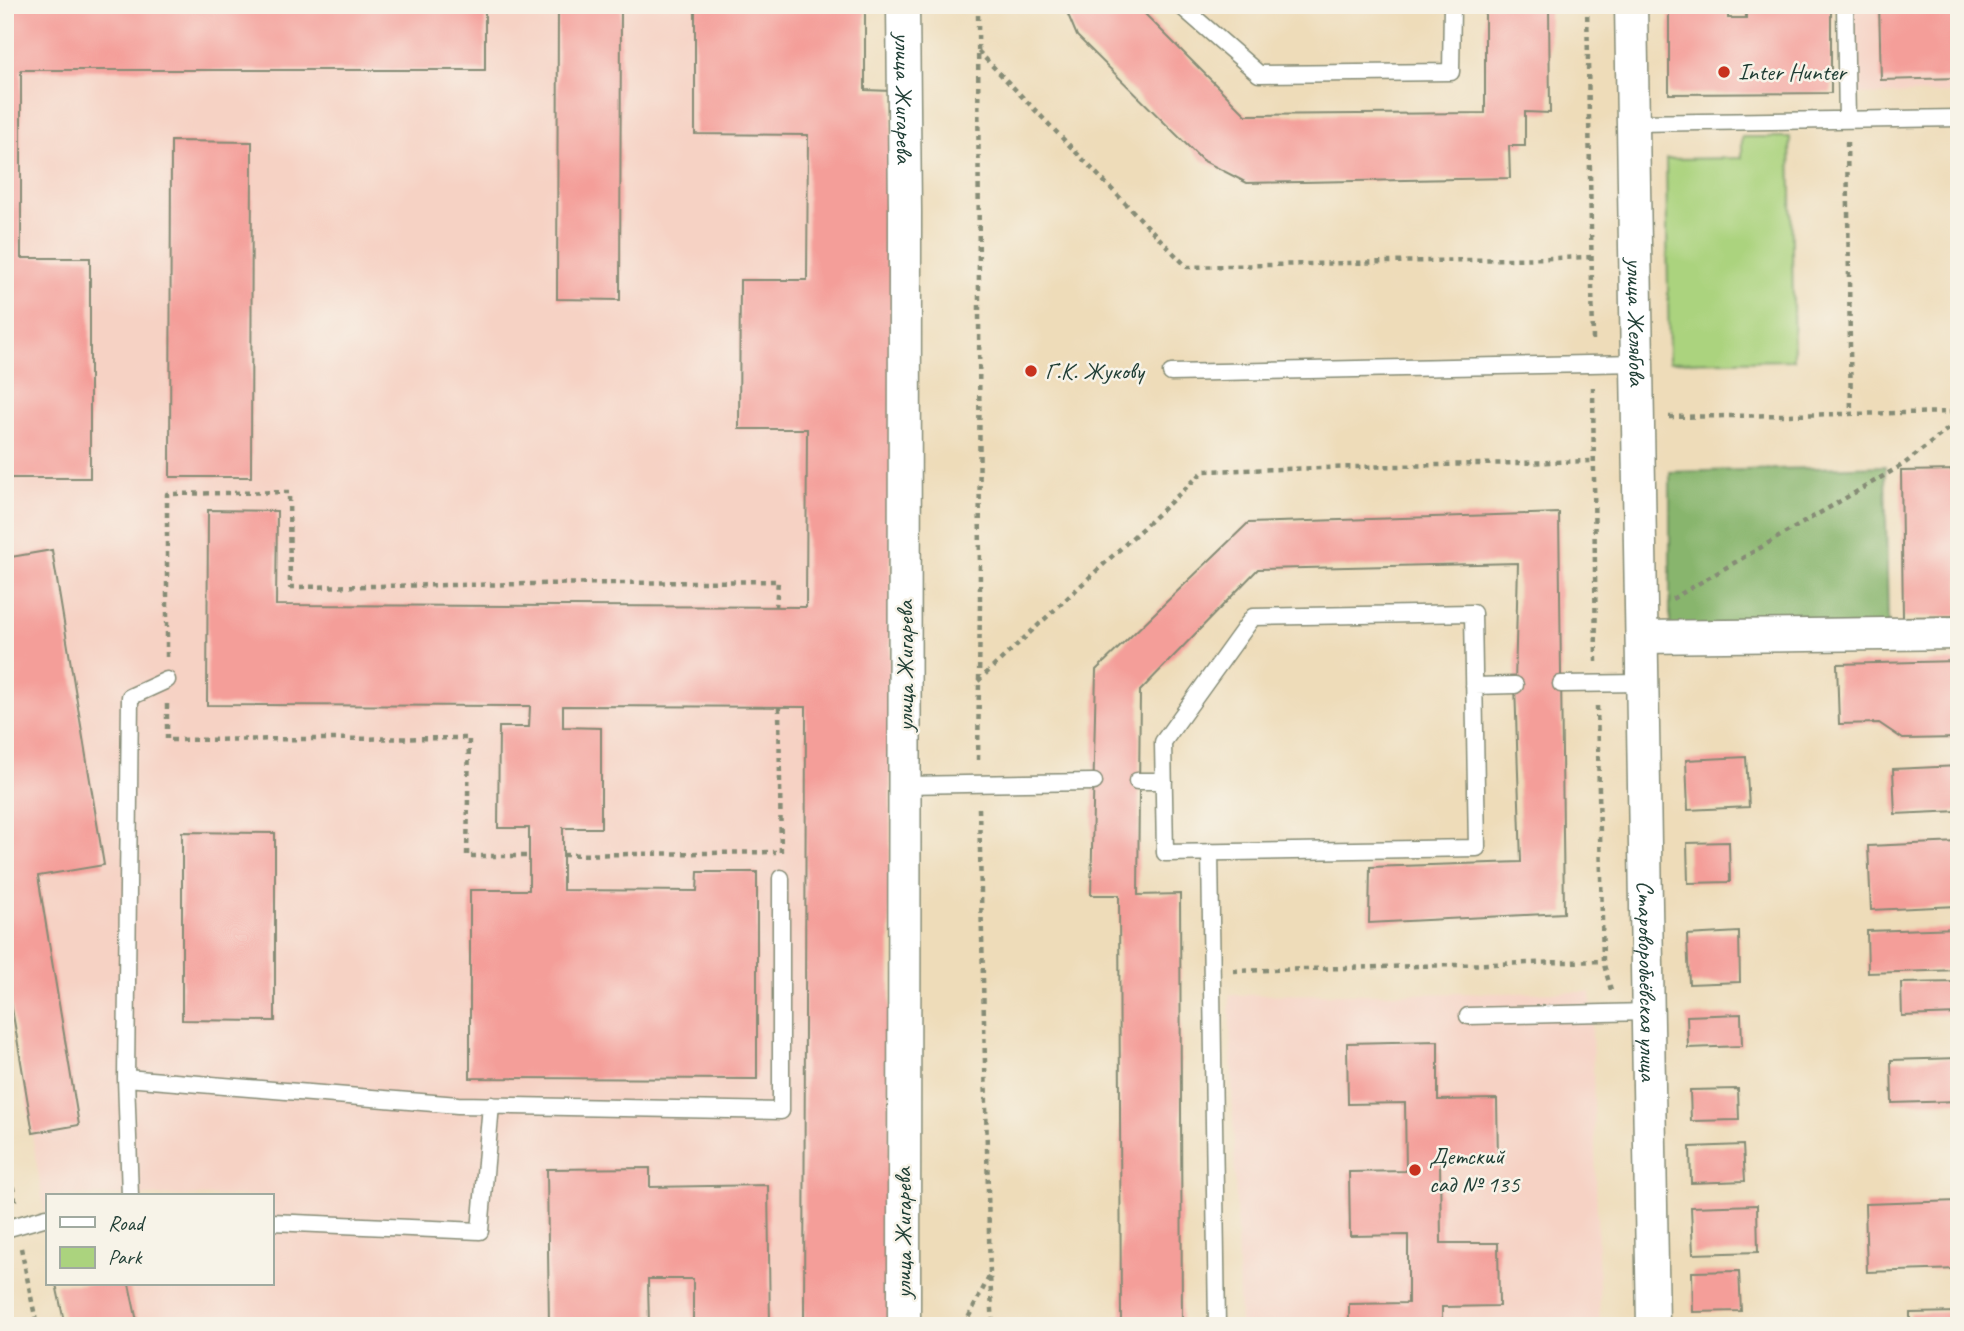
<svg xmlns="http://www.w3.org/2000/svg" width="1964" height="1331" viewBox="0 0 1964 1331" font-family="Caveat,sans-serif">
  <rect width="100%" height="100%" fill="#f7f3e8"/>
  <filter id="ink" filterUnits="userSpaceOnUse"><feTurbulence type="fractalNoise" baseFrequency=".0143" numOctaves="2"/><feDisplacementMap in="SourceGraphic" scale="14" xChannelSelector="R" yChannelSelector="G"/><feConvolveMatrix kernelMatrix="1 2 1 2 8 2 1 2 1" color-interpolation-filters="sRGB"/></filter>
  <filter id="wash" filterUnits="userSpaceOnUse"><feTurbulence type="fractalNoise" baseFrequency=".00686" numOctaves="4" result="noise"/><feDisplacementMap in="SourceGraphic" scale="28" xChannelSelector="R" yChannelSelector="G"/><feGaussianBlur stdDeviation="1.57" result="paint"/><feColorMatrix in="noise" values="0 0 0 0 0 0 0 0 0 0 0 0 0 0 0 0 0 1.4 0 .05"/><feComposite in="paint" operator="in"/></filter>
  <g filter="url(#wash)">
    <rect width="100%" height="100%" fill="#eedcb9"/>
    <path fill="#f6d2c4" d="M5,5H865V90L892,91L889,1326H139L130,1284H271V1196H47V1228L5,967Z
      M1852,5H1959V93L1854,95Z
      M1591,992L1600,1326H1240L1229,995Z"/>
    <path fill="#abd37e" stroke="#658859" stroke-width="2" d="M1742,137H1790L1794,360L1669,362L1666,159L1742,158Z"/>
    <path fill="#88b56d" stroke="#547950" stroke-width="2" d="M1885,466L1888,626L1670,631V472Z"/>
    <g id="blocks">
      <path fill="#f49e99" d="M5,5H485V70H21V258H90V478H5Z
        M558,5H621L620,300L557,299Z
        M695,5H865V90L892,91L889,1326H804L806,707L563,706V727L601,728V828H563V890L697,891L698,872H757V1079L470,1078V890H529V828H498L499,727H529L530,706L207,705L208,510L277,511L276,605L806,607L807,429H739L740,280H807L808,135L695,134Z
        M1064,5H1136L1246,115L1485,113V5H1549L1550,113L1525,112V146H1509L1510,178L1247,183L1202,160L1077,36Z
        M1669,5H1728V18H1746V5H1831V93L1669,94Z
        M1879,5H1959V78L1881,80Z
        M171,141L252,142L251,477H170Z
        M1959,470V616L1903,617L1901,471Z
        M1559,513L1564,913L1369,923L1370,867L1521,862L1515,685L1518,563L1258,569L1140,691L1138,895L1180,894L1182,1326H1121L1119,895H1091L1096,670L1248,523Z
        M52,550L104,865L38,876L79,1125L33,1133L5,967V558Z
        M1957,661L1959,738L1903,739L1879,723L1839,724L1837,664Z
        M1746,757L1749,807L1688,810L1686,760Z
        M1959,766V811L1895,814L1893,769Z
        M182,832L275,833V1021L182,1020Z
        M1729,842L1730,882L1688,883L1687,843Z
        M1959,842L1957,906L1871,910L1868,846Z
        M1959,928V970L1868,973L1867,931Z
        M1739,932L1740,982L1689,984L1687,935Z
        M1959,982V1014L1902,1016L1901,983Z
        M1741,1014L1742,1046L1688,1048L1687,1016Z
        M1438,1041V1100L1497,1099L1498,1160L1440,1161L1441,1243H1498L1499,1306L1442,1307V1326H1349V1304L1408,1303V1235L1350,1236L1349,1172L1406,1171L1405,1103L1348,1104L1347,1043Z
        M1959,1058V1101L1892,1103L1891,1060Z
        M1738,1089L1739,1120L1691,1121L1690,1090Z
        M1743,1145L1745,1181L1691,1183L1690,1147Z
        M650,1168V1187L768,1185L770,1326H693V1279H648L649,1326H549L547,1169Z
        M1959,1201V1269L1867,1272L1865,1204Z
        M1757,1205L1758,1252L1693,1254L1691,1207Z
        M1739,1271L1741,1311L1693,1312L1692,1272Z
        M56,1284H129L138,1326H65Z
        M1959,1312V1326H1910V1313Z"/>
    </g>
  </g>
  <g filter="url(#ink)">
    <use href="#blocks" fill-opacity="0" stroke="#868c76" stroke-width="2"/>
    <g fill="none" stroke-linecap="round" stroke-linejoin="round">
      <g stroke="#868c76" stroke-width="19">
        <path id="lane" d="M1180,5L1259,74L1451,72L1452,5
          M1845,5L1847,120
          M1634,123L1959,118
          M1171,373L1638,363
          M1473,613L1477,848L1165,853L1163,742L1253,617Z
          M1561,684L1643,683
          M1474,686L1515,685
          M1137,781H1164
          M905,785L1094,782
          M1210,852L1217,1326
          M1468,1016L1648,1012
          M126,1078L130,697L167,680
          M130,1196L126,1078L458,1105L781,1111V878
          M271,1222L480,1231L491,1105
          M5,1229L47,1217"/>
      </g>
      <g stroke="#868c76" stroke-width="35">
        <g id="street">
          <path id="s1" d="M903,5L905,211L904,1326"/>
          <path id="s2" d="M1631,5L1653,1326"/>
          <path d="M1642,637L1959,633"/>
        </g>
      </g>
      <path stroke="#868c76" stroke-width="4.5" stroke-dasharray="5 5" stroke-linecap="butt" d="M978,5L980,602L978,760
        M1587,5L1593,340
        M978,51L1187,267L1592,257
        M1847,142L1851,414
        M1593,387L1596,662
        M1669,417L1959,412
        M1672,599L1904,464L1959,420
        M167,657V494L289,492L290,587L778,581L776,607
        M978,681L1204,471L1594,461
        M167,704V740L469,738L467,856H529
        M1597,706L1603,961L1611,990
        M779,707L781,857
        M979,808L990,1276L993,1326
        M563,855L776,852
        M1233,971L1603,961
        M5,1137L15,1201
        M21,1248L37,1326
        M964,1326L989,1277"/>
      <use href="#lane" stroke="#fff" stroke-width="16"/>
      <use href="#street" stroke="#fff" stroke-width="32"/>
    </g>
  </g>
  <g fill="#c8321e" stroke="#f7f3e8" stroke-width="2.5">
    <circle cx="1724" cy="72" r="7"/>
    <circle cx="1031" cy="371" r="7"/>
    <circle cx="1415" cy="1170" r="7"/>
  </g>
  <g text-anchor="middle" stroke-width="5" stroke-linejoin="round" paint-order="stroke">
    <g font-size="24" fill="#1f3d34" stroke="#f7f3e8" text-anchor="start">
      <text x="1738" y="80">Inter Hunter</text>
      <text x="1045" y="379">Г.К. Жукову</text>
      <text x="1429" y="1164">Детский<tspan x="1429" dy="28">сад № 135</tspan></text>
    </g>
    <g font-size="24" fill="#1f3d34" stroke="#f7f3e8">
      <text dy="8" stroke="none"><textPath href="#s1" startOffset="93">улица Жигарева</textPath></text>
      <text dy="8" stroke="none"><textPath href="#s2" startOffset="317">улица Желябова</textPath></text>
      <text transform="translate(905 666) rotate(-90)" y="8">улица Жигарева</text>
      <text dy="8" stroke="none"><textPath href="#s2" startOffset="976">Староворобьёвская улица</textPath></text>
      <text transform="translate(903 1233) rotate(-90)" y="8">улица Жигарева</text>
    </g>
  </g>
  <rect width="1964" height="1331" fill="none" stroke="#f7f3e8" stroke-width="28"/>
  <rect x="46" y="1194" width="228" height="91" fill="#f7f3e8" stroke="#a1aaa0" stroke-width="2"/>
  <rect x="60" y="1217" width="35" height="10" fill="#ffffff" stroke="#a1aaa0" stroke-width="2"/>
  <text x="108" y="1230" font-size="21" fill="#1f3d34">Road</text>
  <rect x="60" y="1247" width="35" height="21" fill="#abd37e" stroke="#a1aaa0" stroke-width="2"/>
  <text x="108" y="1264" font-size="21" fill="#1f3d34">Park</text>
</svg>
